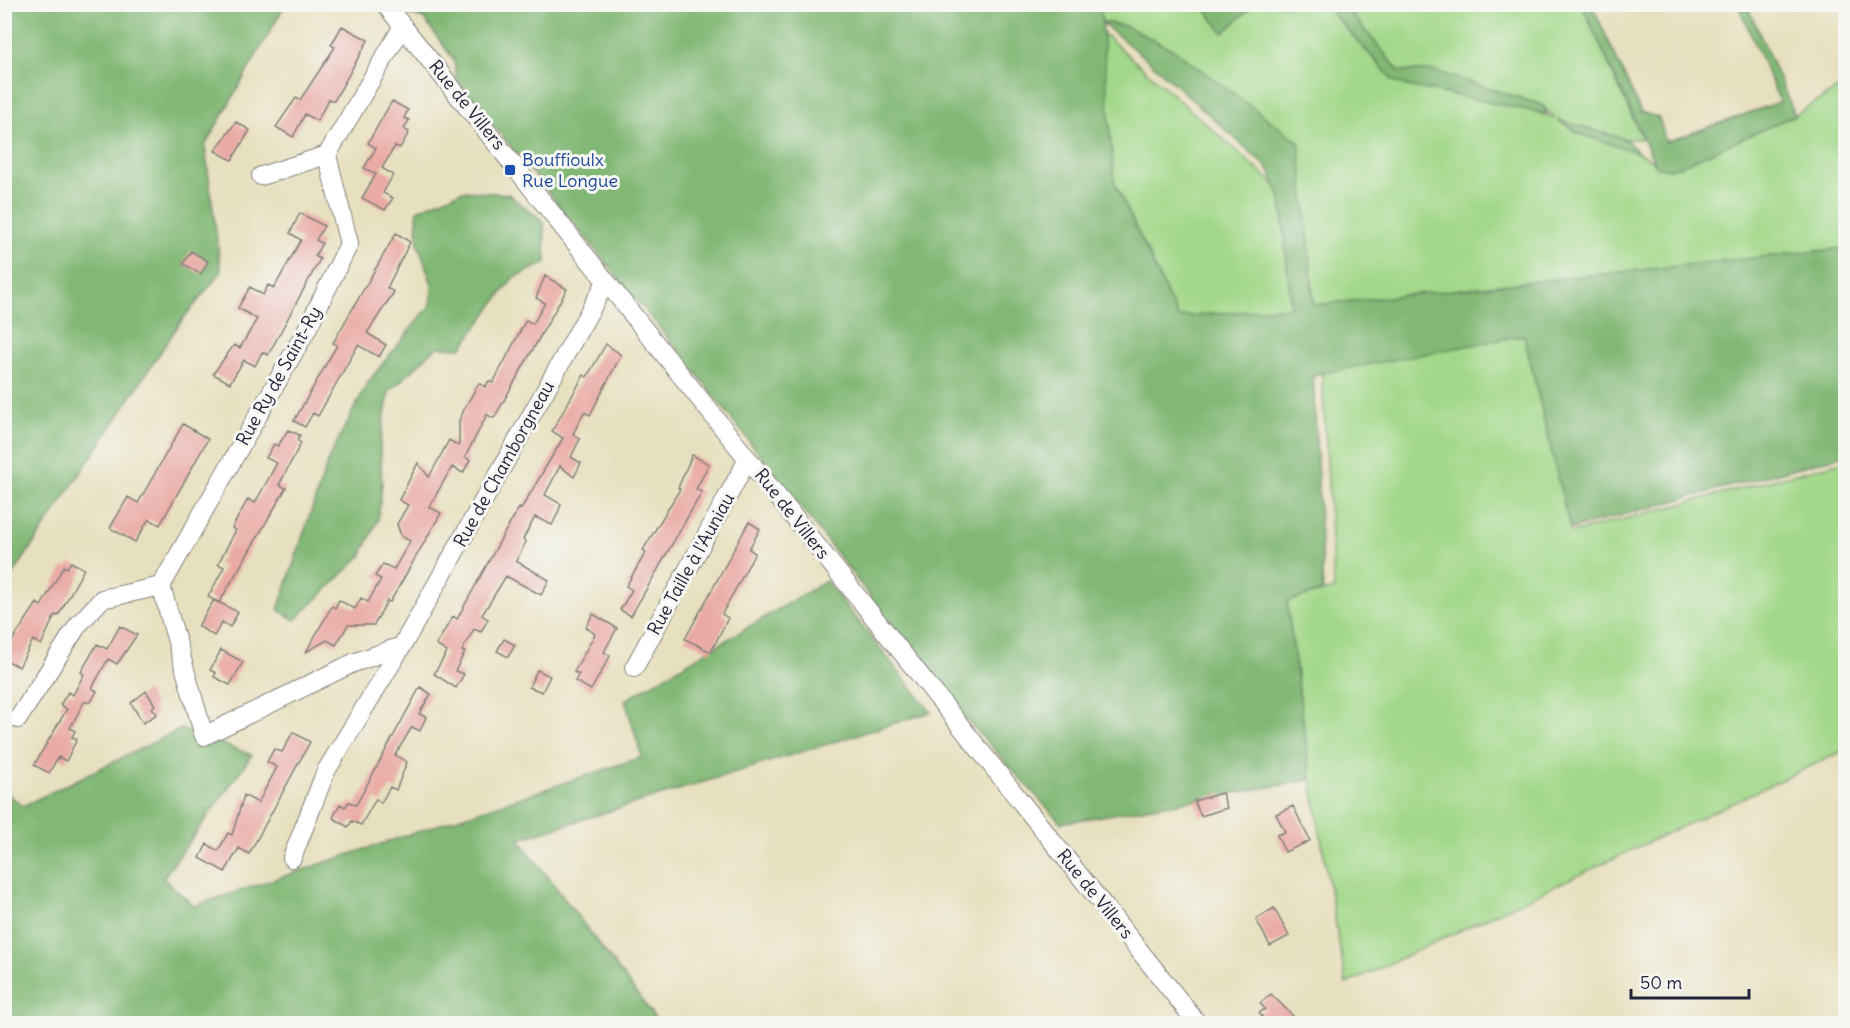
<svg xmlns="http://www.w3.org/2000/svg" width="1850" height="1028" viewBox="0 0 1850 1028" font-family="Delius,sans-serif">
  <rect width="100%" height="100%" fill="#f6f6f2"/>
  <filter id="ink" filterUnits="userSpaceOnUse"><feTurbulence type="fractalNoise" baseFrequency=".0167" numOctaves="2"/><feDisplacementMap in="SourceGraphic" scale="12" xChannelSelector="R" yChannelSelector="G"/><feConvolveMatrix kernelMatrix="1 2 1 2 8 2 1 2 1" color-interpolation-filters="sRGB"/></filter>
  <filter id="wash" filterUnits="userSpaceOnUse"><feTurbulence type="fractalNoise" baseFrequency=".008" numOctaves="4" result="noise"/><feDisplacementMap in="SourceGraphic" scale="24" xChannelSelector="R" yChannelSelector="G"/><feGaussianBlur stdDeviation="1.35" result="paint"/><feColorMatrix in="noise" values="0 0 0 0 0 0 0 0 0 0 0 0 0 0 0 0 0 1.4 0 .05"/><feComposite in="paint" operator="in"/></filter>
  <g filter="url(#wash)">
    <rect width="100%" height="100%" fill="#e7e0be"/>
    <path fill="#a2d889" stroke="#627d62" stroke-width="1.5" d="M1099,5H1202L1224,32L1254,5H1325L1394,81L1408,86L1518,106L1555,118L1542,105L1437,72L1399,71L1344,5H1582L1642,139H1625L1561,122C1585,136 1610,142 1636,152C1649,156 1656,165 1670,169L1795,115L1845,84V248L1314,305L1299,142L1126,26L1101,22Z
      M1102,32L1275,185L1281,198L1291,307L1178,317L1114,181Z
      M1524,335L1571,533L1845,461V750L1346,984L1311,780L1287,601L1334,589L1322,373Z"/>
    <path fill="#81b875" stroke="#526d58" stroke-width="1.5" fill-rule="evenodd" d="M5,5H285L205,146L221,272L179,324L5,587Z
      M401,5H1099L1102,22L1126,26L1174,50L1299,142L1314,305L1845,248V455L1570,529L1524,335L1313,375L1323,591L1287,602L1311,780L1061,823L960,712L690,365L457,81L454,60L424,19L406,13ZM1102,23L1148,60L1268,168L1281,198L1291,307L1178,317L1114,181Z
      M1202,5H1254L1223,33Z
      M1325,5H1344L1399,71H1434L1542,105L1547,114L1408,86L1394,81Z
      M1582,5H1592L1641,112L1659,118L1666,142L1780,102L1738,5H1747L1795,115L1681,166L1670,169L1656,166Z
      M1558,120L1625,139L1639,153L1580,134Z
      M462,191L508,194L544,222L546,263L513,278L461,348L437,347L389,392L380,443L382,484L378,520L361,556L295,620L278,610L329,458L368,382L431,304L432,284L418,244L417,210Z
      M826,581L931,712L519,839L659,1023H5L4,791L23,806L181,729L252,755L163,878L194,906L642,757L625,700Z"/>
    <g id="blocks">
      <path fill="#eaaaa5" d="M342,26L368,40L334,101L329,99L317,121L305,114L293,137L276,127L296,98L300,100L335,47L331,45Z
        M392,101L408,110L404,118L409,120L404,129L409,132L400,148L395,146L382,168L393,175L383,193L393,198L385,210L362,198L376,174L364,168L376,148L368,143Z
        M236,122L250,130L232,160L215,151Z
        M300,213L324,226L316,240L322,243L315,256L320,259L268,355L262,352L255,366L244,360L230,383L213,374L234,345L240,348L257,319L238,308L250,287L263,295L268,285L274,288L301,240L290,233Z
        M396,233L410,242L387,288L394,292L367,333L386,345L379,357L358,345L318,416L313,413L305,427L294,421L337,345L333,343Z
        M191,251L208,261L201,274L183,264Z
        M545,276L567,289L494,418L487,415L465,457L470,460L463,473L452,467L429,507L441,513L390,602L387,601L374,625H348L336,645L327,640L306,652L332,606L335,608L339,600L355,609L361,598L368,602L381,579L375,576L383,564L394,569L410,541L401,536L397,524L408,505L399,500L418,463L429,477L449,440L459,446V421L465,407L479,383L485,387L489,381L493,383L526,320L533,324L545,303L536,298Z
        M606,344L621,355L590,415L584,412L573,434L580,439L571,457L581,463L574,477L560,466L545,495L561,504L558,513L552,525L535,517L523,539L526,542L516,561L549,580L541,595L506,576L482,615L488,619L481,632L474,629L462,651L465,652L455,671L464,674L456,688L434,674L447,652L436,645L453,616L457,619L506,530L519,508L521,509L563,438L552,431L584,375L587,377Z
        M183,424L208,439L160,525L149,519L135,542L110,528L128,497L138,503Z
        M288,430L300,435L297,440L301,443L279,485L286,488L219,603L208,597L224,567L218,564L236,530L232,528L248,499L255,503L277,463L266,458L274,444L278,446Z
        M692,455L709,464L696,489L702,492L631,616L620,610L632,590L626,586L646,552L643,550L680,489L678,488Z
        M749,522L760,529L749,549L755,553L722,614L728,618L711,652L685,639Z
        M71,562L84,569L58,616L55,615L41,645L33,640L19,667L4,659V653L37,603L41,606L64,566L67,568Z
        M214,600L238,612L230,627L222,622L214,636L198,626Z
        M593,614L617,628L604,652L610,656L591,690L575,681L579,674L574,672L595,634L586,627Z
        M120,626L137,635L117,664L108,659L92,688L97,691L91,702H84L70,728L75,731L72,737L77,739L66,761L58,757L49,773L34,765L67,709L60,705L68,692L73,695L84,674L81,672L97,644L107,649Z
        M504,639L515,645L508,657L497,651Z
        M221,650L243,662L230,685L214,677L216,673L210,670Z
        M537,670L550,676L542,692L529,687Z
        M420,687L431,694L419,714L426,717L420,731L412,727L395,755L407,762L396,790L390,787L381,803L376,799L361,825L352,821L348,827L333,818L340,804L345,807L349,802L356,805Z
        M146,691L155,705L152,708L157,714L143,723L131,703Z
        M293,732L310,742L249,854L239,848L225,872L200,858L207,844L218,851L228,833L232,835L244,795L258,803L277,767L267,762L274,749L282,752Z
        M1222,793L1227,808L1201,816L1194,801Z
        M1293,806L1310,841L1285,852L1277,835L1285,832L1276,814Z
        M1274,908L1289,936L1270,946L1256,919Z
        M1271,994L1300,1023H1267L1259,1013L1265,1009L1260,1003Z"/>
    </g>
  </g>
  <g filter="url(#ink)">
    <use href="#blocks" fill-opacity="0" stroke="#84817c" stroke-width="1.5"/>
    <g fill="none" stroke-linecap="round" stroke-linejoin="round">
      <g stroke="#84817c" stroke-width="20">
        <path id="minor" d="M385,4L1198,1024
          M261,176L327,155L403,26
          M161,586L204,736L353,663L402,646L606,282
          M634,668L748,459
          M18,719L78,625L102,599L161,586L306,331L349,244L327,155
          M292,858L326,771L402,646"/>
      </g>
      <use href="#minor" stroke="#fff" stroke-width="18"/>
    </g>
  </g>
  <rect fill="#1a4fb4" stroke="#f6f6f2" stroke-width="2" x="504" y="164" width="12" height="12" rx="3"/>
  <g text-anchor="middle" stroke-width="6" stroke-linejoin="round" paint-order="stroke">
    <g font-size="18" fill="#22223b" stroke="#f6f6f2">
      <text transform="translate(467 105) rotate(51)" y="6">Rue de Villers</text>
      <text transform="translate(279 376) rotate(-61)" y="6">Rue Ry de Saint-Ry</text>
      <text transform="translate(504 464) rotate(-61)" y="6">Rue de Chamborgneau</text>
      <text transform="translate(792 514) rotate(52)" y="6">Rue de Villers</text>
      <text transform="translate(691 564) rotate(-61)" y="6">Rue Taille à l'Auniau</text>
      <text transform="translate(1095 894) rotate(51)" y="6">Rue de Villers</text>
    </g>
    <g font-size="18" fill="#164399" stroke="#f6f6f2" text-anchor="start">
      <text x="522" y="166">Bouffioulx<tspan x="522" dy="21">Rue Longue</tspan></text>
    </g>
  </g>
  <rect width="1850" height="1028" fill="none" stroke="#f6f6f2" stroke-width="24"/>
  <path d="M1631 989v9h118v-9" fill="none" stroke="#22223b" stroke-width="3"/>
  <text x="1640" y="989" font-size="18" fill="#22223b" stroke="#f6f6f2" stroke-width="4.5" paint-order="stroke">50 m</text>
</svg>
